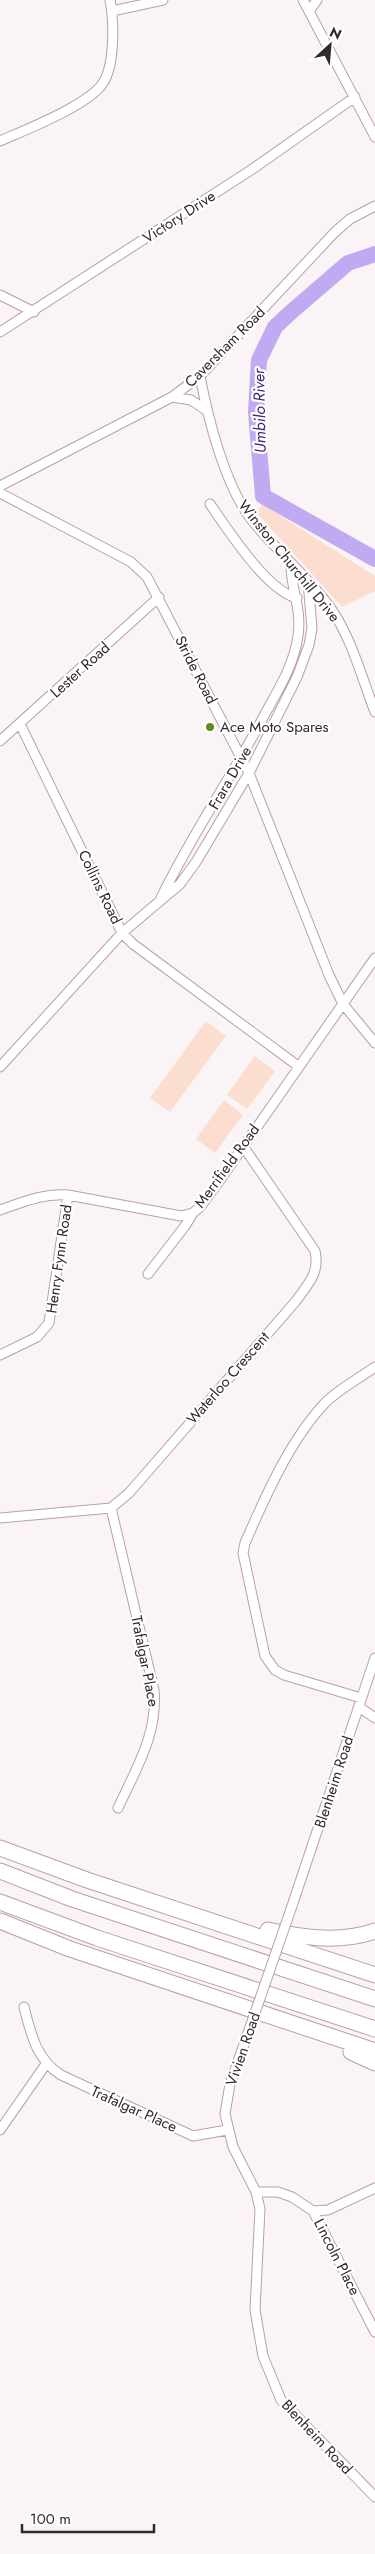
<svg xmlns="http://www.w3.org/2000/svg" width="375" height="2554" viewBox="0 0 375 2554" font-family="Jost,sans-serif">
  <rect width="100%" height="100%" fill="#fbf4f6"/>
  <path fill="#fcded0" d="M262,504L375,576V591L342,607L257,513Z
    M206,1021L226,1036L170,1112L150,1098Z
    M255,1056L275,1071L247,1109L227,1095Z
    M224,1100L243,1115L215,1153L196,1139Z"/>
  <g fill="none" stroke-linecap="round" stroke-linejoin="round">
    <path stroke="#c0aaf2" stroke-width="16" d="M375,254L348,263L291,312L275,327L259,360L256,412L263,496L375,559"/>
    <g stroke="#bd9daa" stroke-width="11">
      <path id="minor" d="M303,0L375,137
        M310,10L317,0
        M112,11L163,0
        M0,141C25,130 89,105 103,83C115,65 114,21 110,0
        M0,295L34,312
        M0,332L251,170L355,97
        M200,376C208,419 225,485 251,519C276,551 309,577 332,610C352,640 362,678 375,712
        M172,397L191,400L206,410
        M0,486L172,397L200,376L335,232L350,219L375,206
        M0,493L131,562L147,577L249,773L329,975L343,1004L375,1043
        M210,504C228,530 267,591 297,598
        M20,724L122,933L133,944L298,1066
        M0,741L159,597
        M161,898C192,834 233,775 266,712C280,687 294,664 298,636C302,609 291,590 291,565
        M0,1067L122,933L180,884L196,862L249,773L297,677L309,645L312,628L308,582
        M0,1210C23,1202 43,1193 68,1195L181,1216L193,1213L200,1207L220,1180L375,958
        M148,1274L185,1226L193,1213
        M0,1355L37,1337L49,1323L68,1195
        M111,1508L154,1690C158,1734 136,1769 118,1808
        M0,1518L111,1508L129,1493L296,1301C308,1284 320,1273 315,1251L243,1146
        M361,1698L284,1675L275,1670L265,1656L243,1553L245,1543C265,1497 290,1440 325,1403C339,1389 358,1379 375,1367
        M359,1707L375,1718
        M292,1906L375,1658
        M24,2007C31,2034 36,2059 61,2075L193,2136L227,2130
        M248,2033L230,2084L225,2114L233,2147L256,2192L260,2209L255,2310L263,2356L281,2400L375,2497
        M0,2130L46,2064
        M256,2192H278L292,2197L313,2211L375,2332
        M313,2211L328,2210L375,2188"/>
    </g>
    <g stroke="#bd9daa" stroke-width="17">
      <path id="motorway" d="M0,1848L87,1880L375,1975
        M0,1871L72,1899L375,1999
        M0,1902L97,1938L375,2029
        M0,1921L70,1949L375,2051
        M268,1930C305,1938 339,1943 375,1931
        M351,2052L375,2063"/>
    </g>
    <use href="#minor" stroke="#fff" stroke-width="9"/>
    <use href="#motorway" stroke="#fff" stroke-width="15"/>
    <g stroke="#bd9daa" stroke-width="11" stroke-linecap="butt">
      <path id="minor-bridge" d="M248,2033L292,1906"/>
    </g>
    <use href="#minor-bridge" stroke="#fff" stroke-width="9"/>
  </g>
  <circle fill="#608b1b" stroke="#fff" stroke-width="2" cx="210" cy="727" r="5"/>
  <g text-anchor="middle" stroke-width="4.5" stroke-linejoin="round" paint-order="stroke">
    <g font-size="15" fill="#35282d" stroke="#fff">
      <text transform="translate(179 217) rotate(-33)" y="5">Victory Drive</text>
      <text transform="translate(225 347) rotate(-45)" y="5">Caversham Road</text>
      <text transform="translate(289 561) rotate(51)" y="5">Winston Churchill Drive</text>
      <text transform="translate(80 670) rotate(-42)" y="5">Lester Road</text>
      <text transform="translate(196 670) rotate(63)" y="5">Stride Road</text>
      <text transform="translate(230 778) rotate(-60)" y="5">Frara Drive</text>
      <text transform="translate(100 887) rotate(64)" y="5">Collins Road</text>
      <text transform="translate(227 1166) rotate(-54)" y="5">Merrifield Road</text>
      <text transform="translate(59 1259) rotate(-82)" y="5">Henry Fynn Road</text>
      <text transform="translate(228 1378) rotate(-49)" y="5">Waterloo Crescent</text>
      <text transform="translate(145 1661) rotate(79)" y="5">Trafalgar Place</text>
      <text transform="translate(334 1782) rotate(-72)" y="5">Blenheim Road</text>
      <text transform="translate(243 2049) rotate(-71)" y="5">Vivien Road</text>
      <text transform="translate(134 2109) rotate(24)" y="5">Trafalgar Place</text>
      <text transform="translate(337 2257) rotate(63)" y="5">Lincoln Place</text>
      <text transform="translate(317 2437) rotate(47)" y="5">Blenheim Road</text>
    </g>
    <g font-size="15" fill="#35282d" stroke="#fff" text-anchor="start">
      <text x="220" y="732">Ace Moto Spares</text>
    </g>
    <g font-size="16" font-style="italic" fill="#452375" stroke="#fff">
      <text transform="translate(259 411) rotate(-91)" y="6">Umbilo River</text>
    </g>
  </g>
  <g transform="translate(330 45) rotate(26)" stroke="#ffffff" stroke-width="4" paint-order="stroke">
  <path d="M0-4L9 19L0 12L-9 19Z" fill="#35282d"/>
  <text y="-8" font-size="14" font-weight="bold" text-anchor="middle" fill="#35282d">N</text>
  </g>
  <path d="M22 2524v8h132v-8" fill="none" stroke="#35282d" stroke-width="2.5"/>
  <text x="30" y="2524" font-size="15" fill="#35282d" stroke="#ffffff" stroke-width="4" paint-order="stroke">100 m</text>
</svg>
